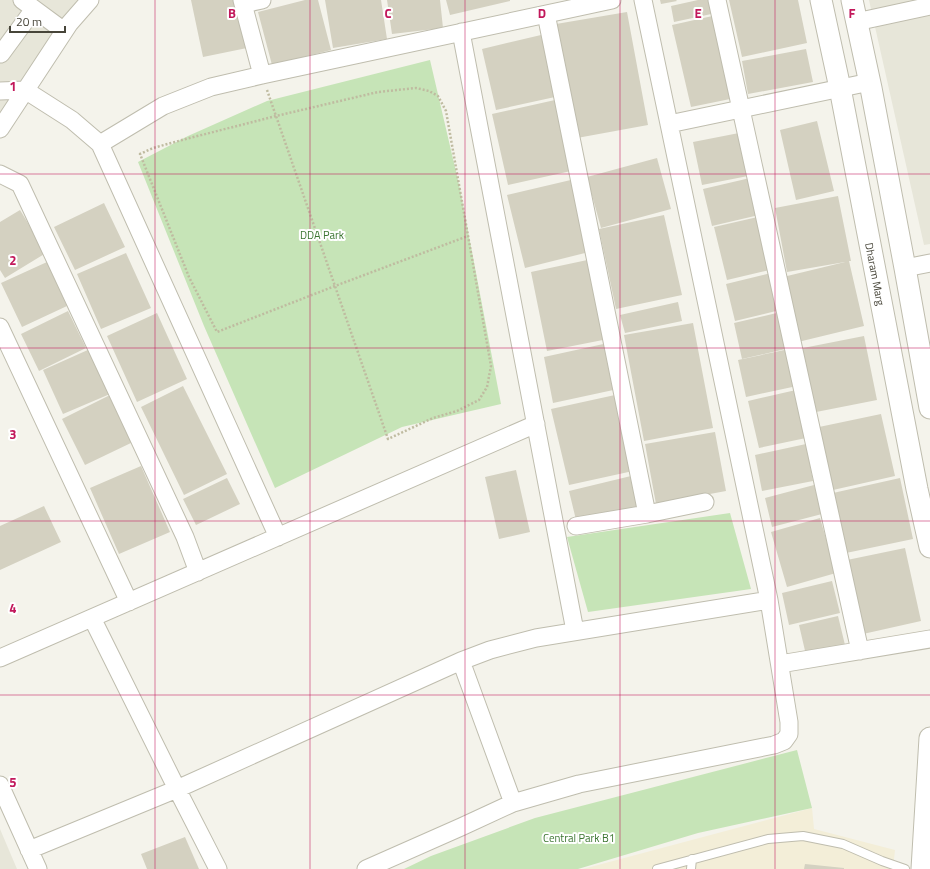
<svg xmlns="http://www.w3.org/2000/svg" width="930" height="869" viewBox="0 0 930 869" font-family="'Titillium Web',sans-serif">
  <rect width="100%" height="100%" fill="#f4f3eb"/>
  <path fill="#e7e6d9" d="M0,0H81L0,119Z
    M869,0H930V244L924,245Z
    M0,829L17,869H0Z"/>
  <path fill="#f3eed8" d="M812,808L814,829L895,850L893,869H583Z"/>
  <path fill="#c6e4b7" d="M430,60L460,189L501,404L402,427L275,488L204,326L138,162L188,136L267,101Z
    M730,513L751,589L588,612L567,537Z
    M797,750L812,808L698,833L578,869H404L431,856L535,818Z"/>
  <path fill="#d4d1c1" d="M191,0H237L247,48L203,57Z
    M305,0H318L331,50L272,65L258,12Z
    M325,0H381L387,39L333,48Z
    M387,0H440L443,28L392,34Z
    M446,0H510V1L450,15Z
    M660,0H676L677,1L661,4Z
    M698,0H713L716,13L674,22L671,6Z
    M729,0H798L807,43L742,57Z
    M627,12L648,125L577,138L556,24Z
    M717,15L735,98L691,107L672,25Z
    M541,35L555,97L496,110L482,49Z
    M806,49L813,82L748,94L742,61Z
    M555,100L571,171L508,185L492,114Z
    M817,121L834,191L796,200L780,130Z
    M739,133L748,176L702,185L693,142Z
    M657,158L671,209L601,228L587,177Z
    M750,178L759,215L712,226L703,189Z
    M575,179L593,251L525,268L507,195Z
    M838,196L851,261H849L864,326L798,342L783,277L845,262L787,272L775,208Z
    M104,203L125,247L75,270L54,227Z
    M20,210L46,253L5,278L0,270V222Z
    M664,215L682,295L616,309L599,229Z
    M762,216L774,269L727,280L714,227Z
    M126,253L151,308L101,329L77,274Z
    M592,259L608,339L547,351L531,272Z
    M47,262L67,306L22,327L1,283Z
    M771,273L780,310L735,321L726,284Z
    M678,302L682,321L625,333L620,315Z
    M68,311L86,348L39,371L21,334Z
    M781,312L790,348L742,359L734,323Z
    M157,313L187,379L137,402L107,336Z
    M693,323L713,428L644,441L624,335Z
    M864,336L877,400L811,413L798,349Z
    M608,343L618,389L553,403L544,357Z
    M90,349L110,394L63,414L43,370Z
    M789,349L797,386L746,397L738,360Z
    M183,386L227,474L184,495L141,407Z
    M796,390L806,438L759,448L748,401Z
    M110,395L133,442L85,465L62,419Z
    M615,395L633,471L569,485L551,409Z
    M881,414L895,476L833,490L819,427Z
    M715,432L726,491L656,504L645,444Z
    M806,444L813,481L762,491L755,455Z
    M141,466L170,532L119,554L90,488Z
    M516,470L530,532L499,539L485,477Z
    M631,476L639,510L577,524L569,491Z
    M227,478L240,504L196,525L183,499Z
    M900,478L913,539L846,553L833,493Z
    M814,485L822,514L772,527L765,498Z
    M44,506L61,542L0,570V526Z
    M820,518L836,573L787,587L771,532Z
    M905,548L921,621L863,634L847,560Z
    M832,581L840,613L789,625L782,593Z
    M838,616L845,645L806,655L799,625Z
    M185,837L199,869H147L141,854Z
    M805,864L844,868V869H804Z"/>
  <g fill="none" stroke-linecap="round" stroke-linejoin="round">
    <g stroke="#bfbdae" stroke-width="10">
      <path id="service" d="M657,869L768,839L803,836L843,844L882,861L905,869
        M691,869L692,859"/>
    </g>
    <g stroke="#bfbdae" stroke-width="19">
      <path id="minor" d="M22,0L64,31
        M242,0L262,75
        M717,0L860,651
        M243,4L262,0
        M546,14L647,514
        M856,22L930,6
        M461,32L575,631
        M1,54L34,9
        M0,91L25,90L72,120L100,144L278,537
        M669,124L870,82
        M0,129L69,24L90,0
        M100,144L163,106L211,87L262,75L612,0
        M0,174L20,184L185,537L198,572
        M905,268L930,263
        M0,327L129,602
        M576,526L647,514L705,502
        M92,618L177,789L218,869
        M0,658L536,424
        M461,661L513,803
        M780,664L930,639
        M0,785L38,869
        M29,850L177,789L461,661L490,650L536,638L769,600
        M366,869L461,827L513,803L579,784L774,745L784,741L789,734V722L769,600L643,0"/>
    </g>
    <g stroke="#bfbdae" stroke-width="23">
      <path id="tertiary" d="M821,0L840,88L917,489L930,547
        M852,0L871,88L905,268L930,408
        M922,869L930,738"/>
    </g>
    <path stroke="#bfbba0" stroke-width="2.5" stroke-dasharray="2 2" stroke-linecap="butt" d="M267,90L276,116L388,439L433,418L457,411L479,400L487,387L491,366L446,111L438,96L429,91L416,88L378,92L276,116L182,140L153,148L140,154L189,277L217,332L335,286L468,236"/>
    <use href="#service" stroke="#fff" stroke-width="8"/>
    <use href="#minor" stroke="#fff" stroke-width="17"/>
    <use href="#tertiary" stroke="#fff" stroke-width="21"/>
  </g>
  <path fill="none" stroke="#c2185b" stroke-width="1" stroke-opacity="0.55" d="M155,0V869M310,0V869M465,0V869M620,0V869M775,0V869M0,174H930M0,348H930M0,521H930M0,695H930"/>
  <g text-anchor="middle" stroke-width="4" stroke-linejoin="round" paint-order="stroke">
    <g font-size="11" fill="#3b7531" stroke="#fff">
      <text x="322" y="239">DDA Park</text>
      <text x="579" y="842">Central Park B1</text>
    </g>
    <g font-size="11" fill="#474539" stroke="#fff">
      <text transform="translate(875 274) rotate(79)" y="4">Dharam Marg</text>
    </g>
  </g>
  <g font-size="13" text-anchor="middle" font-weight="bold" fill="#c2185b" stroke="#fff" stroke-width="4" stroke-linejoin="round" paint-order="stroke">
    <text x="232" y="18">B</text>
    <text x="388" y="18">C</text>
    <text x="542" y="18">D</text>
    <text x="698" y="18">E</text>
    <text x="852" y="18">F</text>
    <text x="13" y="91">1</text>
    <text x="13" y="265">2</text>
    <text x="13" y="439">3</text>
    <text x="13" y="613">4</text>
    <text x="13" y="787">5</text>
  </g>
  <path d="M10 26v6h55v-6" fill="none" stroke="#474539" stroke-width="2"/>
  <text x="16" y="26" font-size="12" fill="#474539" stroke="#ffffff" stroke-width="3" paint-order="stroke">20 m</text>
</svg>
